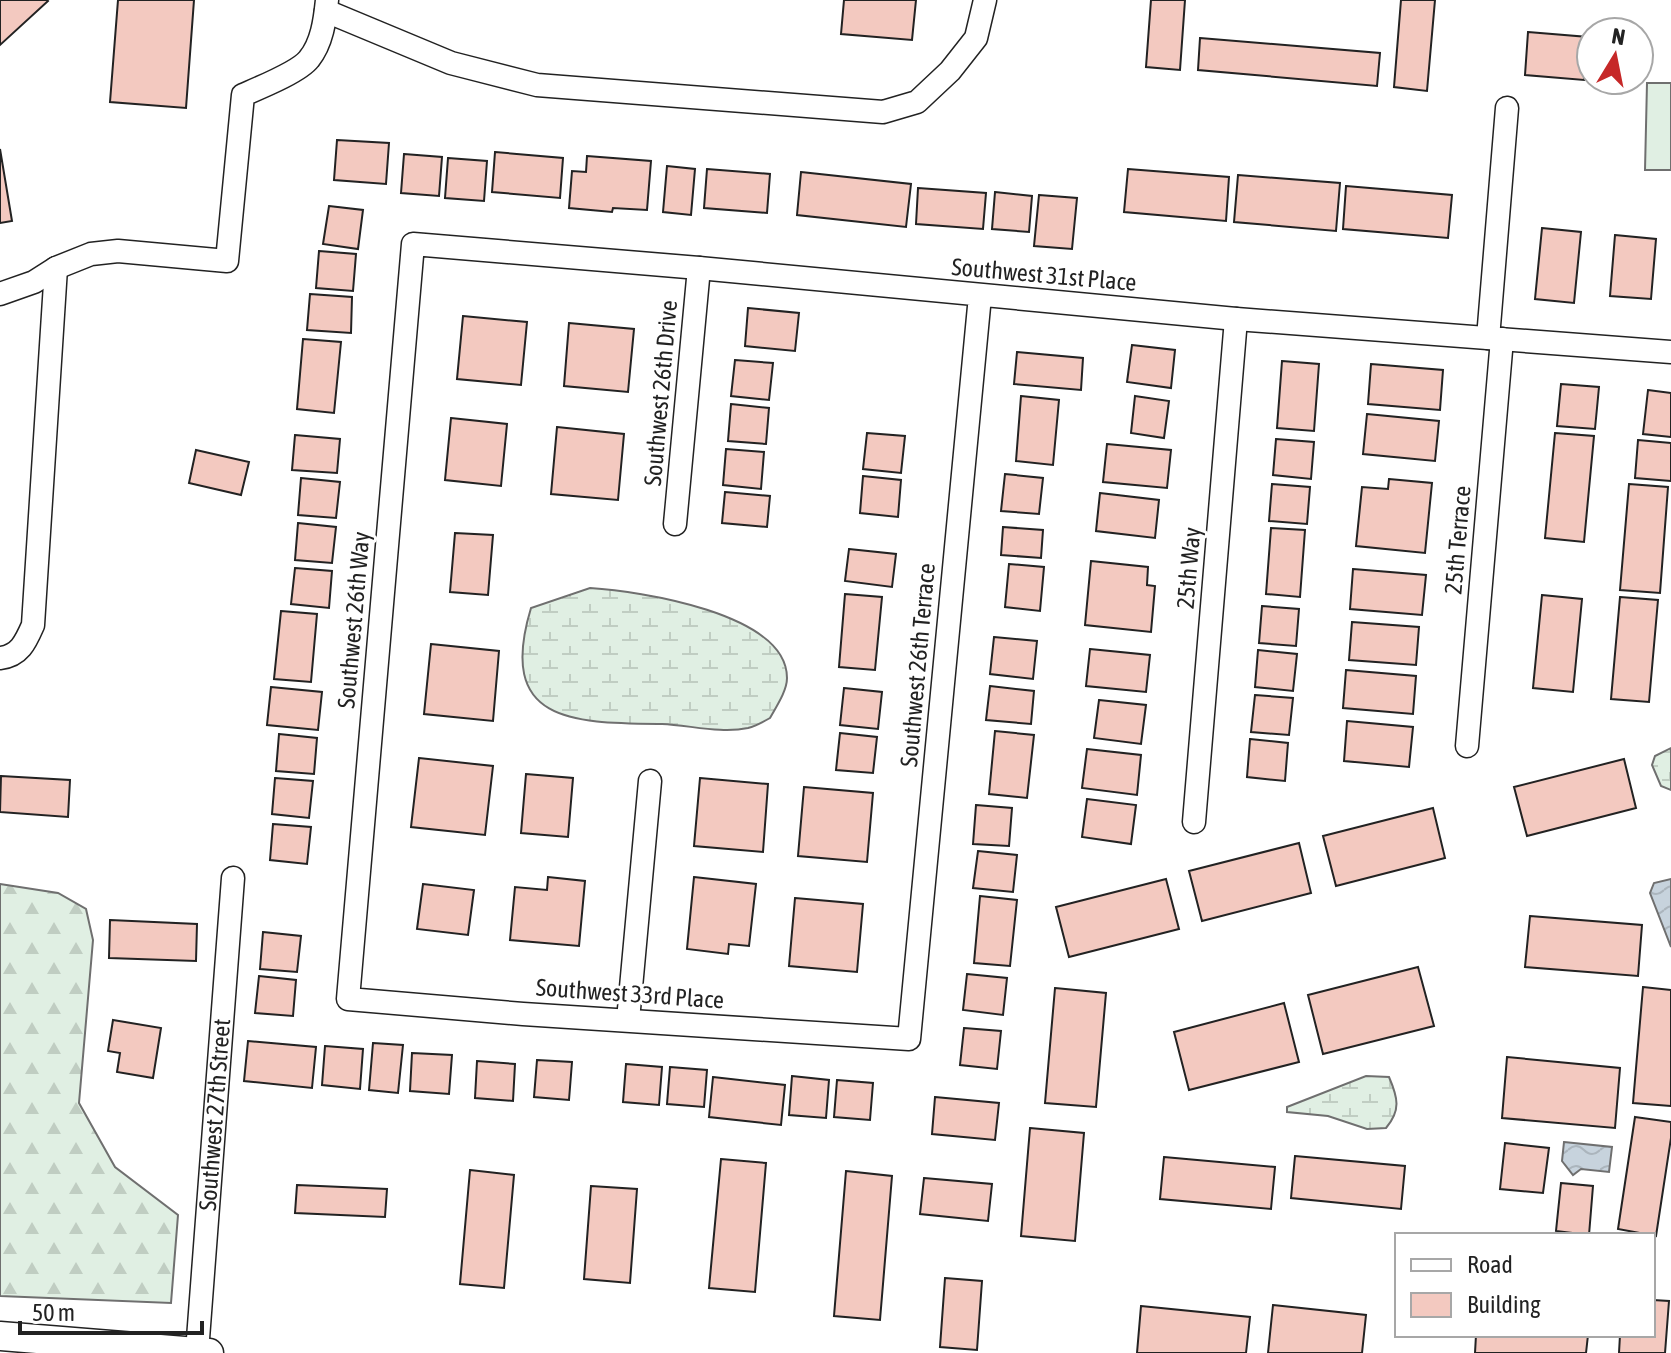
<svg xmlns="http://www.w3.org/2000/svg" width="1671" height="1353" viewBox="0 0 1671 1353" font-family="'Asap Condensed',sans-serif">
  <defs>
    <pattern id="forest-firs" width="22" height="20" patternUnits="userSpaceOnUse" patternTransform="scale(2)"><rect width="22" height="20" fill="#e0efe3"/><path d="M5 1l3.5 6h-7zM16 11l3.5 6h-7z" fill="#c0cdc2"/></pattern>
    <pattern id="wetland-marsh" width="20" height="14" patternUnits="userSpaceOnUse" patternTransform="scale(2)"><rect width="20" height="14" fill="#e0efe3"/><path d="M1 5h8M5 5V1M11 12h8M15 12V8" fill="none" stroke="#c0cdc2"/></pattern>
    <pattern id="water-waves" width="16" height="10" patternUnits="userSpaceOnUse" patternTransform="scale(2)"><rect width="16" height="10" fill="#c7d3dd"/><path d="M0 5q4-4 8 0t8 0" fill="none" stroke="#abb5bd"/></pattern>
  </defs>
  <rect width="100%" height="100%" fill="#fff"/>
  <path fill="url(#forest-firs)" stroke="#6f6f6f" stroke-width="2" d="M0,884L58,893L86,909L93,940L79,1103L115,1167L178,1215L171,1303L0,1296Z"/>
  <path fill="url(#wetland-marsh)" stroke="#6f6f6f" stroke-width="2" d="M590,588C639,591 787,613 787,678C787,691 776,707 770,718C763,722 755,726 748,728C721,734 689,725 662,724C574,723 496,724 531,608Z
    M1671,748V790L1661,786L1652,765L1655,756Z
    M1366,1076L1389,1077C1398,1098 1401,1110 1386,1128L1367,1129L1328,1116L1287,1112V1107Z"/>
  <path fill="#e0efe3" stroke="#6f6f6f" stroke-width="2" d="M1647,83H1671V170H1645Z"/>
  <path fill="url(#water-waves)" stroke="#6f6f6f" stroke-width="2" d="M1671,879V947L1650,893L1654,883Z
    M1564,1142L1612,1147L1609,1172L1581,1169L1573,1175L1562,1161Z"/>
  <path fill="#f3c9c0" stroke="#222" stroke-width="2" d="M0,0H47L48,1L0,45Z
    M118,0H194L186,108L110,102Z
    M844,0H916L912,40L841,34Z
    M1151,0H1185L1180,70L1146,67Z
    M1401,0H1435L1427,91L1394,87Z
    M1528,32L1588,37L1584,80L1525,75Z
    M1200,38L1380,53L1377,86L1198,70Z
    M337,140L389,143L386,184L334,180Z
    M0,149L12,221L0,223Z
    M495,152L563,158L560,198L492,192Z
    M404,154L442,157L439,196L401,193Z
    M587,156L651,161L647,210L613,208L612,212L569,208L572,171L586,172Z
    M448,158L487,161L484,201L445,198Z
    M667,166L695,169L691,215L663,212Z
    M707,169L770,174L767,213L704,208Z
    M1128,169L1229,177L1226,221L1124,212Z
    M801,172L911,184L906,227L797,215Z
    M1238,175L1340,183L1336,231L1234,222Z
    M1346,186L1452,195L1448,238L1343,229Z
    M918,188L986,193L983,229L916,224Z
    M995,192L1032,196L1029,232L992,229Z
    M1039,195L1077,198L1072,249L1034,246Z
    M329,206L363,210L358,249L323,244Z
    M1542,228L1581,232L1574,303L1535,299Z
    M1615,235L1656,239L1651,299L1610,296Z
    M319,251L356,254L353,291L316,288Z
    M310,294L352,297L351,333L307,330Z
    M748,308L799,313L795,351L745,346Z
    M463,316L527,322L521,385L457,379Z
    M569,323L634,329L628,392L564,386Z
    M303,339L341,342L334,413L297,409Z
    M1132,345L1175,350L1171,388L1127,382Z
    M1017,352L1083,358L1081,390L1014,384Z
    M735,360L773,363L769,400L731,396Z
    M1282,361L1319,364L1314,431L1277,428Z
    M1371,364L1443,370L1440,410L1368,404Z
    M1561,384L1599,387L1595,429L1557,426Z
    M1648,390L1671,393V437L1643,434Z
    M1021,396L1059,400L1053,465L1016,461Z
    M1135,396L1169,401L1164,438L1131,433Z
    M731,404L769,408L766,444L728,441Z
    M1367,414L1439,421L1435,461L1363,454Z
    M451,418L507,424L501,486L445,480Z
    M557,427L624,434L618,500L551,494Z
    M867,433L905,436L901,473L863,469Z
    M1555,433L1594,436L1584,542L1545,538Z
    M295,435L340,439L337,473L292,470Z
    M1276,439L1314,442L1311,479L1273,475Z
    M1638,440L1671,443V481L1635,478Z
    M1107,444L1171,450L1167,488L1103,482Z
    M726,449L764,452L761,489L723,485Z
    M196,450L249,462L241,495L189,483Z
    M1005,474L1043,478L1039,514L1001,511Z
    M863,476L901,480L898,517L860,513Z
    M301,478L340,482L336,518L298,515Z
    M1389,479L1432,483L1425,553L1356,546L1362,487L1388,489Z
    M1272,484L1310,487L1307,524L1269,521Z
    M1629,484L1668,487L1660,593L1620,590Z
    M725,492L770,496L767,527L722,523Z
    M1100,493L1159,500L1155,538L1096,531Z
    M298,523L336,527L332,563L295,560Z
    M1003,527L1043,530L1041,558L1001,555Z
    M1271,528L1305,530L1300,597L1266,594Z
    M455,533L493,535L488,595L450,592Z
    M849,549L896,554L892,587L845,581Z
    M1091,561L1148,567L1147,585L1155,586L1151,632L1085,625Z
    M1009,564L1044,567L1040,611L1005,607Z
    M295,568L332,571L329,608L291,604Z
    M1353,569L1426,575L1422,615L1350,609Z
    M845,594L882,597L875,670L839,667Z
    M1542,595L1582,599L1573,692L1533,688Z
    M1620,597L1658,600L1649,702L1611,699Z
    M1262,606L1299,609L1296,646L1259,643Z
    M281,611L317,614L311,682L274,679Z
    M1352,622L1419,627L1416,665L1349,660Z
    M994,637L1037,641L1033,679L990,674Z
    M431,644L499,651L493,721L424,714Z
    M1090,649L1150,655L1146,692L1086,686Z
    M1258,650L1297,654L1293,691L1255,687Z
    M1346,670L1416,676L1413,714L1343,708Z
    M990,686L1034,691L1031,724L986,720Z
    M271,687L322,692L318,730L267,725Z
    M844,688L882,692L878,729L840,725Z
    M1255,695L1293,698L1289,735L1251,732Z
    M1099,700L1146,705L1141,744L1094,738Z
    M1347,721L1413,727L1409,767L1344,761Z
    M995,731L1034,735L1027,798L989,794Z
    M840,733L877,737L873,773L836,770Z
    M279,734L317,738L314,774L276,771Z
    M1250,739L1288,743L1285,781L1247,777Z
    M1087,749L1141,755L1137,795L1082,788Z
    M419,758L493,766L485,835L411,827Z
    M1624,759L1636,808L1527,836L1514,787Z
    M526,774L573,778L568,837L521,833Z
    M1,776L70,780L68,817L0,812Z
    M275,778L313,781L309,818L272,814Z
    M700,778L768,784L763,852L694,846Z
    M804,787L873,793L867,862L798,856Z
    M1087,799L1136,805L1131,844L1082,837Z
    M976,805L1012,808L1009,846L973,844Z
    M1433,808L1445,858L1336,886L1323,836Z
    M273,824L311,827L307,864L270,860Z
    M1299,843L1311,893L1202,921L1189,871Z
    M978,851L1017,855L1013,892L973,888Z
    M548,877L585,881L579,946L510,940L515,887L547,890Z
    M694,877L756,884L749,946L729,944L728,954L687,949Z
    M1166,879L1179,929L1069,957L1056,907Z
    M423,884L474,890L468,935L417,929Z
    M980,896L1017,900L1010,966L974,963Z
    M795,898L863,904L857,972L789,966Z
    M1530,916L1642,925L1638,976L1525,967Z
    M110,920L197,924L196,961L109,958Z
    M263,932L301,936L297,972L260,969Z
    M1418,967L1434,1026L1323,1054L1308,995Z
    M967,974L1007,978L1003,1015L963,1010Z
    M259,976L296,980L293,1016L255,1013Z
    M1643,987L1671,990V1106L1633,1103Z
    M1055,988L1106,993L1096,1107L1045,1103Z
    M1284,1003L1299,1062L1189,1090L1174,1032Z
    M113,1020L161,1028L153,1078L117,1072L120,1053L108,1051Z
    M964,1028L1001,1031L997,1069L960,1065Z
    M248,1041L316,1047L312,1088L244,1081Z
    M373,1043L403,1045L398,1093L369,1090Z
    M325,1046L363,1049L360,1089L322,1085Z
    M412,1053L452,1055L449,1094L410,1091Z
    M1507,1057L1620,1068L1615,1128L1502,1118Z
    M537,1060L572,1062L569,1100L534,1097Z
    M477,1061L515,1064L513,1101L475,1098Z
    M626,1064L662,1067L659,1105L623,1102Z
    M670,1067L707,1070L704,1107L667,1104Z
    M792,1076L829,1080L826,1118L789,1115Z
    M713,1077L785,1085L781,1125L709,1117Z
    M837,1080L873,1083L870,1120L834,1117Z
    M935,1097L999,1103L995,1140L932,1134Z
    M1635,1117L1671,1122V1138L1656,1236L1618,1229Z
    M1030,1128L1084,1133L1075,1241L1021,1236Z
    M1505,1143L1549,1148L1543,1193L1500,1189Z
    M1295,1156L1405,1166L1401,1209L1291,1198Z
    M1164,1157L1275,1167L1271,1209L1160,1199Z
    M721,1159L766,1163L755,1292L709,1288Z
    M470,1170L514,1175L504,1288L460,1284Z
    M846,1171L892,1176L880,1320L834,1316Z
    M924,1178L992,1184L988,1221L920,1214Z
    M1561,1183L1593,1186L1589,1235L1556,1231Z
    M297,1185L387,1189L385,1217L295,1213Z
    M591,1186L637,1189L630,1283L584,1279Z
    M945,1278L982,1281L977,1350L940,1347Z
    M1653,1300L1669,1301L1665,1353H1619L1620,1335H1653Z
    M1273,1305L1366,1315L1362,1353H1268Z
    M1141,1306L1250,1317L1246,1353H1137Z
    M1476,1335H1588L1586,1353H1475Z"/>
  <g fill="none" stroke-linecap="round" stroke-linejoin="round">
    <g stroke="#222" stroke-width="25">
      <g id="minor">
        <path d="M326,11L451,63L537,85L883,112L917,102L950,71L976,38L985,0"/>
        <path d="M0,294L34,282L56,268L91,254L118,251L227,261L243,95C259,88 299,72 309,59C322,43 325,20 327,0"/>
        <path d="M980,296L909,1039L523,1014L348,999L413,244L699,268L1236,319L1671,352"/>
        <path d="M1488,338L1507,108"/>
        <path d="M675,524L699,268"/>
        <path d="M0,658C20,656 26,641 33,625L56,268"/>
        <path d="M1467,746L1502,339"/>
        <path d="M1194,822L1236,319"/>
        <path d="M628,1020L650,781"/>
        <path id="s1" d="M197,1352L233,878"/>
      </g>
    </g>
    <g stroke="#222" stroke-width="31">
      <path id="tertiary" d="M0,1336L209,1353"/>
    </g>
    <use href="#minor" stroke="#fff" stroke-width="22"/>
    <use href="#tertiary" stroke="#fff" stroke-width="28"/>
  </g>
  <g text-anchor="middle" stroke-width="6" stroke-linejoin="round" paint-order="stroke">
    <g font-size="24" fill="#222" stroke="#fff">
      <text transform="translate(1044 275) rotate(5)" y="8">Southwest 31st Place</text>
      <text transform="translate(661 393) rotate(-85)" y="8">Southwest 26th Drive</text>
      <text transform="translate(1458 540) rotate(-85)" y="8">25th Terrace</text>
      <text transform="translate(1189 568) rotate(-85)" y="8">25th Way</text>
      <text transform="translate(354 620) rotate(-85)" y="8">Southwest 26th Way</text>
      <text transform="translate(918 665) rotate(-85)" y="8">Southwest 26th Terrace</text>
      <text transform="translate(630 994) rotate(4)" y="8">Southwest 33rd Place</text>
      <text dy="8" stroke="none"><textPath href="#s1" startOffset="238">Southwest 27th Street</textPath></text>
    </g>
  </g>
  <rect x="1395" y="1233" width="260" height="104" fill="#ffffff" stroke="#a7a7a7" stroke-width="2"/>
  <rect x="1411" y="1259" width="40" height="12" fill="#ffffff" stroke="#a7a7a7" stroke-width="2"/>
  <text x="1467" y="1273" font-size="24" fill="#222222">Road</text>
  <rect x="1411" y="1293" width="40" height="24" fill="#f3c9c0" stroke="#a7a7a7" stroke-width="2"/>
  <text x="1467" y="1313" font-size="24" fill="#222222">Building</text>
  <g transform="translate(1615 56) rotate(10)"><circle r="38" fill="#ffffff" stroke="#a7a7a7" stroke-width="2"/>
  <path d="M0-6L14 30L0 20L-14 30Z" fill="#c62828"/>
  <text y="-12" font-size="22" font-weight="bold" text-anchor="middle" fill="#222222">N</text>
  </g>
  <path d="M20 1321v12h182v-12" fill="none" stroke="#222222" stroke-width="4"/>
  <text x="32" y="1321" font-size="24" fill="#222222" stroke="#ffffff" stroke-width="6" paint-order="stroke">50 m</text>
</svg>
